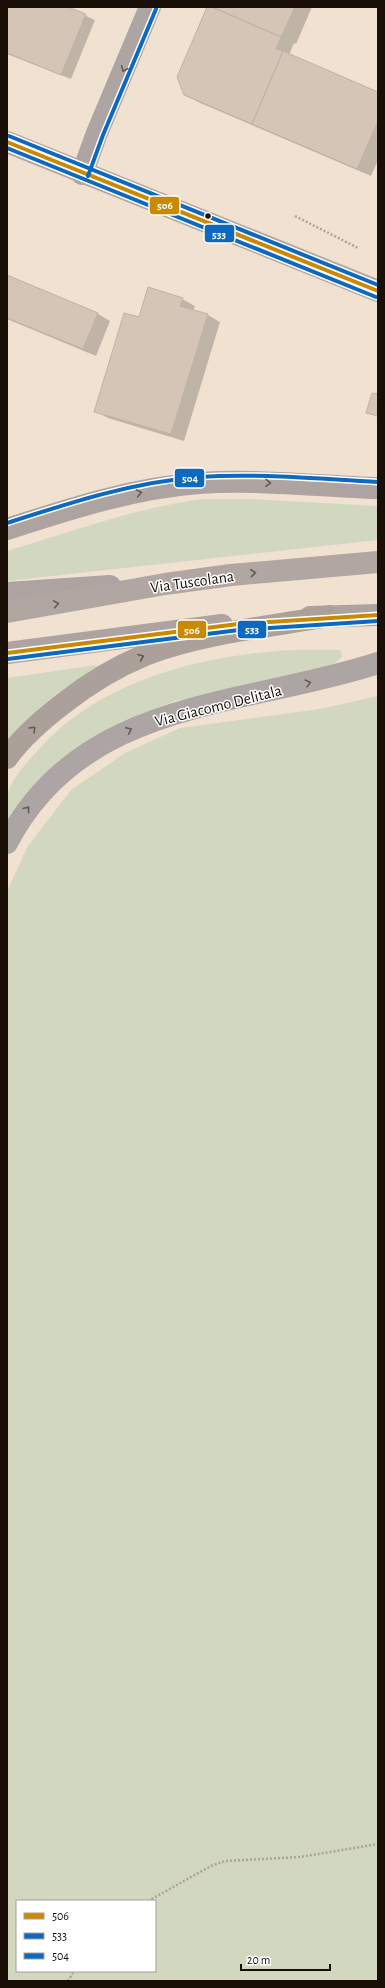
<svg xmlns="http://www.w3.org/2000/svg" width="385" height="1988" viewBox="0 0 385 1988" font-family="'Alegreya Sans',sans-serif">
  <rect width="100%" height="100%" fill="#f1e1d1"/>
  <path fill="#d2d8c0" fill-rule="evenodd" d="M202,499H251L378,506V540L7,581V551C71,532 135,508 202,499Z
    M339,650L341,651L342,657L331,666L234,691L175,701L124,721L105,731L7,831C7,821 4,800 8,792C14,775 30,759 42,746C98,685 186,660 266,652C290,649 315,650 339,650Z
    M96,665L98,670L7,747V678Z
    M378,696V1981H7V891L28,846L71,790L125,753L180,728L320,709ZM17,1901H155V1971H17Z"/>
  <path fill="#0003" d="M7,7H66L95,20L71,79L7,54Z
    M208,7H312L296,44L294,43L289,55L378,93V160L371,176L198,102L185,94Z
    M7,276L98,314L110,321L96,356L7,319Z
    M182,299L195,306L193,311L208,315L220,322L184,441L108,418L95,411L140,318Z"/>
  <path fill="#d4c5b7" stroke="#beb2a6" d="M7,7H68L86,14L61,75L7,53Z
    M207,7H212L281,37L276,49L283,51L252,124L184,95L177,77Z
    M212,7H295L281,37Z
    M283,51L378,92V121L357,169L252,124Z
    M7,275L98,313L83,349L7,318Z
    M148,287L183,298L180,306L208,314L171,434L94,412L124,313L139,317Z
    M372,393L378,394V416L366,413Z"/>
  <g fill="none" stroke-linecap="round" stroke-linejoin="round">
    <path stroke="#aba29c" stroke-width="2.5" stroke-dasharray="2 2" stroke-linecap="butt" d="M295,216L358,248
      M148,1901L211,1866L225,1861L300,1857L378,1844
      M68,1981L74,1971"/>
    <path stroke="#ada5a3" stroke-width="22" d="M82,174L97,133L150,7
      M7,843C82,698 244,707 378,663"/>
    <path stroke="#ada3a0" stroke-width="22" d="M7,529C69,509 133,488 199,483C258,479 319,486 378,488
      M7,593L110,586
      M310,617L378,615
      M7,653L222,625"/>
    <path stroke="#b1a6a1" stroke-width="22" d="M7,142L378,291
      M7,612L165,584L231,575L378,562"/>
    <path stroke="#aca09b" stroke-width="22" d="M7,758C22,737 43,719 64,703C88,684 116,667 145,655C203,633 268,627 329,616"/>
    <g stroke="#fff" stroke-width="7">
      <path id="bus-1" d="M7,142L378,291
        M7,653L238,624L378,615"/>
    </g>
    <g stroke="#fff" stroke-width="7">
      <path id="bus-2" d="M7,148L376,297
        M88,176L103,135L156,9
        M8,659L239,630L378,621"/>
    </g>
    <g stroke="#fff" stroke-width="7">
      <path id="bus-3" d="M9,136L378,285
        M7,523C69,503 133,482 199,477C258,473 318,479 378,482"/>
    </g>
    <use href="#bus-1" stroke="#cb8801" stroke-width="4"/>
    <use href="#bus-2" stroke="#0c69bf" stroke-width="4"/>
    <use href="#bus-3" stroke="#0c69bf" stroke-width="4"/>
  </g>
  <defs><path id="oneway-chevron" d="M-2-3.5L2.5 0L-2 3.5" fill="none" stroke-width="1.6" stroke-linecap="round" stroke-linejoin="round"/></defs>
  <g stroke="#635a54">
    <use href="#oneway-chevron" transform="translate(124 69) rotate(113)"/>
    <use href="#oneway-chevron" transform="translate(308 683) rotate(-14)"/>
    <use href="#oneway-chevron" transform="translate(129 730) rotate(-25)"/>
    <use href="#oneway-chevron" transform="translate(27 809) rotate(-52)"/>
  </g>
  <g stroke="#635953">
    <use href="#oneway-chevron" transform="translate(268 483) rotate(3)"/>
    <use href="#oneway-chevron" transform="translate(139 493) rotate(-10)"/>
  </g>
  <g stroke="#655a54">
    <use href="#oneway-chevron" transform="translate(253 573) rotate(-5)"/>
    <use href="#oneway-chevron" transform="translate(56 604) rotate(-10)"/>
  </g>
  <g stroke="#625850">
    <use href="#oneway-chevron" transform="translate(141 657) rotate(-23)"/>
    <use href="#oneway-chevron" transform="translate(33 729) rotate(-45)"/>
  </g>
  <circle fill="#190f06" stroke="#fff" stroke-width="1.5" cx="208" cy="216" r="3.5"/>
  <g text-anchor="middle" stroke-width="3" stroke-linejoin="round" paint-order="stroke">
    <g font-size="16" fill="#190f06" stroke="#fff">
      <text transform="translate(192 581) rotate(-8)" y="6">Via Tuscolana</text>
      <text transform="translate(218 705) rotate(-14)" y="6">Via Giacomo Delitala</text>
    </g>
  </g>
  <g stroke="#fff" stroke-width="1.5">
    <rect x="149" y="196" width="31" height="19" rx="4" fill="#cb8801"/>
    <rect x="204" y="224" width="31" height="19" rx="4" fill="#0c69bf"/>
    <rect x="174" y="468" width="31" height="20" rx="4" fill="#0c69bf"/>
    <rect x="237" y="620" width="30" height="19" rx="4" fill="#0c69bf"/>
    <rect x="177" y="620" width="30" height="19" rx="4" fill="#cb8801"/>
  </g>
  <g font-size="11" text-anchor="middle" font-weight="bold" fill="#fff">
    <text x="165" y="209">506</text>
    <text x="219" y="238">533</text>
    <text x="190" y="482">504</text>
    <text x="252" y="633">533</text>
    <text x="192" y="634">506</text>
  </g>
  <rect width="385" height="1988" fill="none" stroke="#190f06" stroke-width="16"/>
  <rect x="16" y="1900" width="140" height="72" fill="#ffffff" stroke="#a39f9b"/>
  <rect x="24" y="1913" width="20" height="6" fill="#cb8801" stroke="#a39f9b"/>
  <text x="52" y="1920" font-size="12" fill="#190f06">506</text>
  <rect x="24" y="1933" width="20" height="6" fill="#0c69bf" stroke="#a39f9b"/>
  <text x="52" y="1940" font-size="12" fill="#190f06">533</text>
  <rect x="24" y="1953" width="20" height="6" fill="#0c69bf" stroke="#a39f9b"/>
  <text x="52" y="1960" font-size="12" fill="#190f06">504</text>
  <path d="M241 1964v6h89v-6" fill="none" stroke="#190f06" stroke-width="2"/>
  <text x="247" y="1964" font-size="12" fill="#190f06" stroke="#ffffff" stroke-width="3" paint-order="stroke">20 m</text>
</svg>
